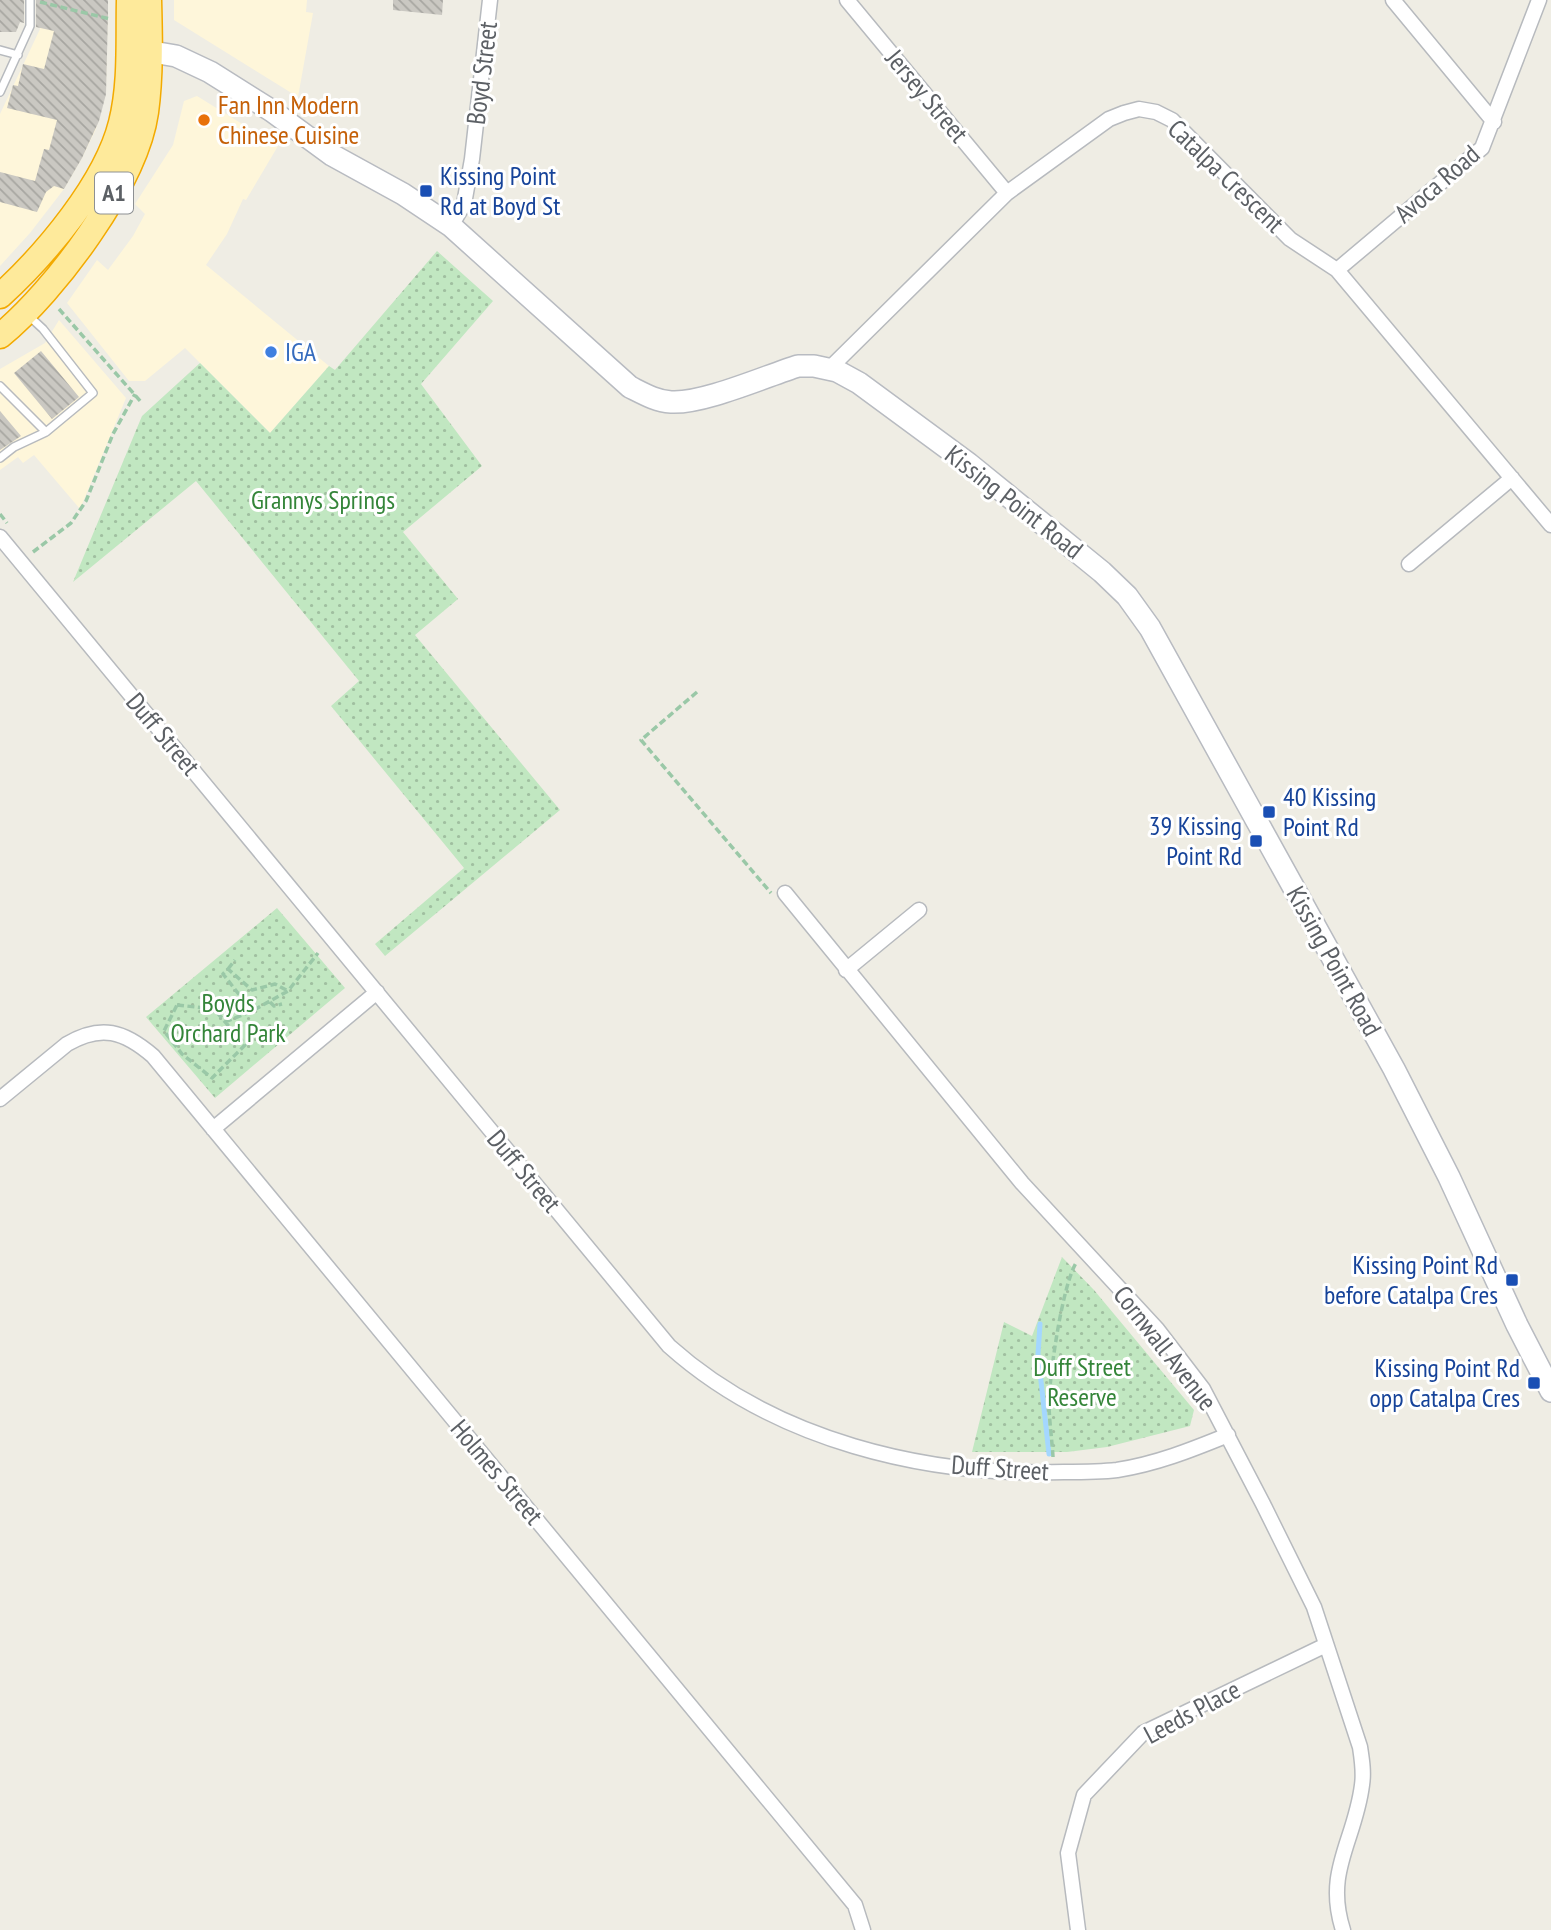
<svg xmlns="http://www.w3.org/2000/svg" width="1551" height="1930" viewBox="0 0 1551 1930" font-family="'PT Sans Narrow',sans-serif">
  <defs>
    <pattern id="park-dots" width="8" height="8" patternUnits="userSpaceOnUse" patternTransform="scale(1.75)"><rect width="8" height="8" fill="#c1e7c1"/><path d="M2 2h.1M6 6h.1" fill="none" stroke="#a0bfa0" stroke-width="1.8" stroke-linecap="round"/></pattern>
    <pattern id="building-back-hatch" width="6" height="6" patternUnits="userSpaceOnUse" patternTransform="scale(1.75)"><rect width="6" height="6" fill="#cac8c2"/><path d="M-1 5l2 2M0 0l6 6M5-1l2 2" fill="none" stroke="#a7a6a1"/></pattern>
  </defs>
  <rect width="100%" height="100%" fill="#efede4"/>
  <path fill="#fef6da" d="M40,0H108L106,85L96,129L82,158L64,189L30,233L0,266V114L40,29Z
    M174,0H307L306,12L313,13L298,97L174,20Z
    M197,96L278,146L246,200L243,199L227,234L206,265L329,366L270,433L185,348L145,381H129L67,303L97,260L108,270L133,236L145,214L135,204L173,145L184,101Z
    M59,320L126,398L80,509L34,455L23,463L18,457L0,470V369L45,343Z"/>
  <path fill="url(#park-dots)" d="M437,251L493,301L421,384L482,466L403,532L458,599L415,635L560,810L385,956L375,944L464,868L331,706L359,681L196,481L73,582L142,416L200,363L270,433L329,366L335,370Z
    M277,908L345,988L215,1098L146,1017Z
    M1062,1257L1094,1290L1194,1410L1190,1426L1107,1447L1067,1452H972L1004,1322L1032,1336Z"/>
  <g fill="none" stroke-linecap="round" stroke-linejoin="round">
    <path stroke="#a4d7ff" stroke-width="5" d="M1040,1324L1038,1354L1049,1454"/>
  </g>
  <path fill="url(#building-back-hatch)" d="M0,0H24V23L20,22L16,32H0Z
    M36,0H108V14L106,94L99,121L82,158L64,189L54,186L46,192L37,212L0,202V172L35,181L44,149L49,150L57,120L7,108L13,85L18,86L23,64L44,69L54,31L36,27Z
    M393,0H443L442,15L393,10Z
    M41,351L79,397L52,419L14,373Z
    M0,411L21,436L0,450Z"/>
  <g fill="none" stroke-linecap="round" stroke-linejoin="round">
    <g stroke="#b7babe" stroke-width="10">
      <path id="service" d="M0,50L18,55
        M0,92L30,26V0
        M0,386L46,432
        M0,458L14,447L46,432L93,393L43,329L29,316"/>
    </g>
    <g stroke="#b7babe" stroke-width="17">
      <path id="minor" d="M847,0L1007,193
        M1393,0L1494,122
        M451,226L464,204L472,159L490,0
        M1337,270L1482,148L1539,0
        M829,369L1007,193L1109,119L1124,113L1139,109L1156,112L1172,120L1290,239L1337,270L1551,525
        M0,537L669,1346C774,1440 925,1477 1064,1472C1081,1472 1100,1472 1117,1470C1156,1464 1191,1450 1228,1435
        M1409,564L1512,478
        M785,893L1022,1183L1157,1329L1203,1389L1263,1504L1314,1607L1360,1747C1362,1760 1364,1772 1362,1785C1355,1841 1324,1871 1343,1930
        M846,970L919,910
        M0,1099L67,1044C101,1024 124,1031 153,1056L855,1905L863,1930
        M213,1129L377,992
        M1078,1930L1068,1853L1084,1795L1143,1733L1326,1645"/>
    </g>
    <g stroke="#b8bbc1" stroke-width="24">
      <path id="secondary" d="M135,49L176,56L210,72L272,111L332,155L403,194L451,226L630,387C644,394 656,401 671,402C703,404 766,376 798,366H814L837,371L859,383L969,464L1102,572L1127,596L1150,628L1394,1069L1449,1177L1517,1325L1551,1391"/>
    </g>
    <g stroke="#f3aa00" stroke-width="27">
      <path id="trunk" d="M0,296C46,254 106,183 121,123C131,83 128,41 129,0
        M0,336C55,291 136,183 146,112C151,75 150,37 149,0"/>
    </g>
    <path stroke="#9ac8a7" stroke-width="3.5" stroke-dasharray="7 3.5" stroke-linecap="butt" d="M40,2L110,19
      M59,309L142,403
      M0,514L7,523
      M33,552L71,523L86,501L113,434L135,394
      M697,692L641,740L771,893
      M228,969L235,960
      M270,1002L274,1006L282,1004
      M177,1005L214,1009L245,1045L212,1078L182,1054L164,1031Z
      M252,1011L223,974L228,969L252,990L275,984L288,991
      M225,1022L252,1011L288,991L318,953
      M1053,1457C1052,1439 1049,1420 1049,1402C1050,1372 1062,1287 1076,1263"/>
    <use href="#service" stroke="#fff" stroke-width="7"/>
    <use href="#minor" stroke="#fff" stroke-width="14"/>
    <use href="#secondary" stroke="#fff" stroke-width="21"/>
    <use href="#trunk" stroke="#feea9b" stroke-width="24"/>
  </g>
  <circle fill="#e8710a" stroke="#fff" stroke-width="2.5" cx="204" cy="120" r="7"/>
  <g fill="#1a4fb4" stroke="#fff" stroke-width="2.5">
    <rect x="419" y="184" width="14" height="14" rx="3.5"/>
    <rect x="1262" y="805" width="14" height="14" rx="3.5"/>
    <rect x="1249" y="834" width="14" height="14" rx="3.5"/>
    <rect x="1505" y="1273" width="14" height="14" rx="3.5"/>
    <rect x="1527" y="1376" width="14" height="14" rx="3.5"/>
  </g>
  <circle fill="#3f7fe0" stroke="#fff" stroke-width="2.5" cx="271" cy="352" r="7"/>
  <g text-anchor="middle" stroke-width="6" stroke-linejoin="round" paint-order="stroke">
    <rect fill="#fff" stroke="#8d9093" stroke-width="2" x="95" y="172.5" width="38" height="41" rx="5"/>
    <g font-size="24" font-weight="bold" fill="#5c6065">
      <text x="114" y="201">A1</text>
    </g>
    <g font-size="26" fill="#5c6065" stroke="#fff">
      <text transform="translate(482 73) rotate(-83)" y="9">Boyd Street</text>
      <text transform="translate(927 96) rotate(50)" y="9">Jersey Street</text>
      <text transform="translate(1226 176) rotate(44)" y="9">Catalpa Crescent</text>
      <text transform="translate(1437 184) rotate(-41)" y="9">Avoca Road</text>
      <text transform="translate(1014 502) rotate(38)" y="9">Kissing Point Road</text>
      <text transform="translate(163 734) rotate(50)" y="9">Duff Street</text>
      <text transform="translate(1334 961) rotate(61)" y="9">Kissing Point Road</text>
      <text transform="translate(524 1171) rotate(50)" y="9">Duff Street</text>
      <text transform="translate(1165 1348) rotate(52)" y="9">Cornwall Avenue</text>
      <text transform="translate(1000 1468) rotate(4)" y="9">Duff Street</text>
      <text transform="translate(497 1472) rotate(50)" y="9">Holmes Street</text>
      <text transform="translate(1192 1712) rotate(-28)" y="9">Leeds Place</text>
    </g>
    <g font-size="26" fill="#c56008" stroke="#fff" text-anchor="start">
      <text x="218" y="114">Fan Inn Modern<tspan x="218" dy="30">Chinese Cuisine</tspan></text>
    </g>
    <g font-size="26" fill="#164399" stroke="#fff" text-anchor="end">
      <text x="440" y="185" text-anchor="start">Kissing Point<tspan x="440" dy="30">Rd at Boyd St</tspan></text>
      <text x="1283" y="806" text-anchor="start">40 Kissing<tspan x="1283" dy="30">Point Rd</tspan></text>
      <text x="1242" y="835">39 Kissing<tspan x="1242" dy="30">Point Rd</tspan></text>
      <text x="1498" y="1274">Kissing Point Rd<tspan x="1498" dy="30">before Catalpa Cres</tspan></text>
      <text x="1520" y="1377">Kissing Point Rd<tspan x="1520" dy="30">opp Catalpa Cres</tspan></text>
    </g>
    <g font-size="26" fill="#366cbe" stroke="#fff" text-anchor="start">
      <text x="285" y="361">IGA</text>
    </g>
    <g font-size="26" fill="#348539" stroke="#fff">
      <text x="323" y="509">Grannys Springs</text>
      <text x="228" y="1012">Boyds<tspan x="228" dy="30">Orchard Park</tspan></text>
      <text x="1082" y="1376">Duff Street<tspan x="1082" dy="30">Reserve</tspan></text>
    </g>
  </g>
</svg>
